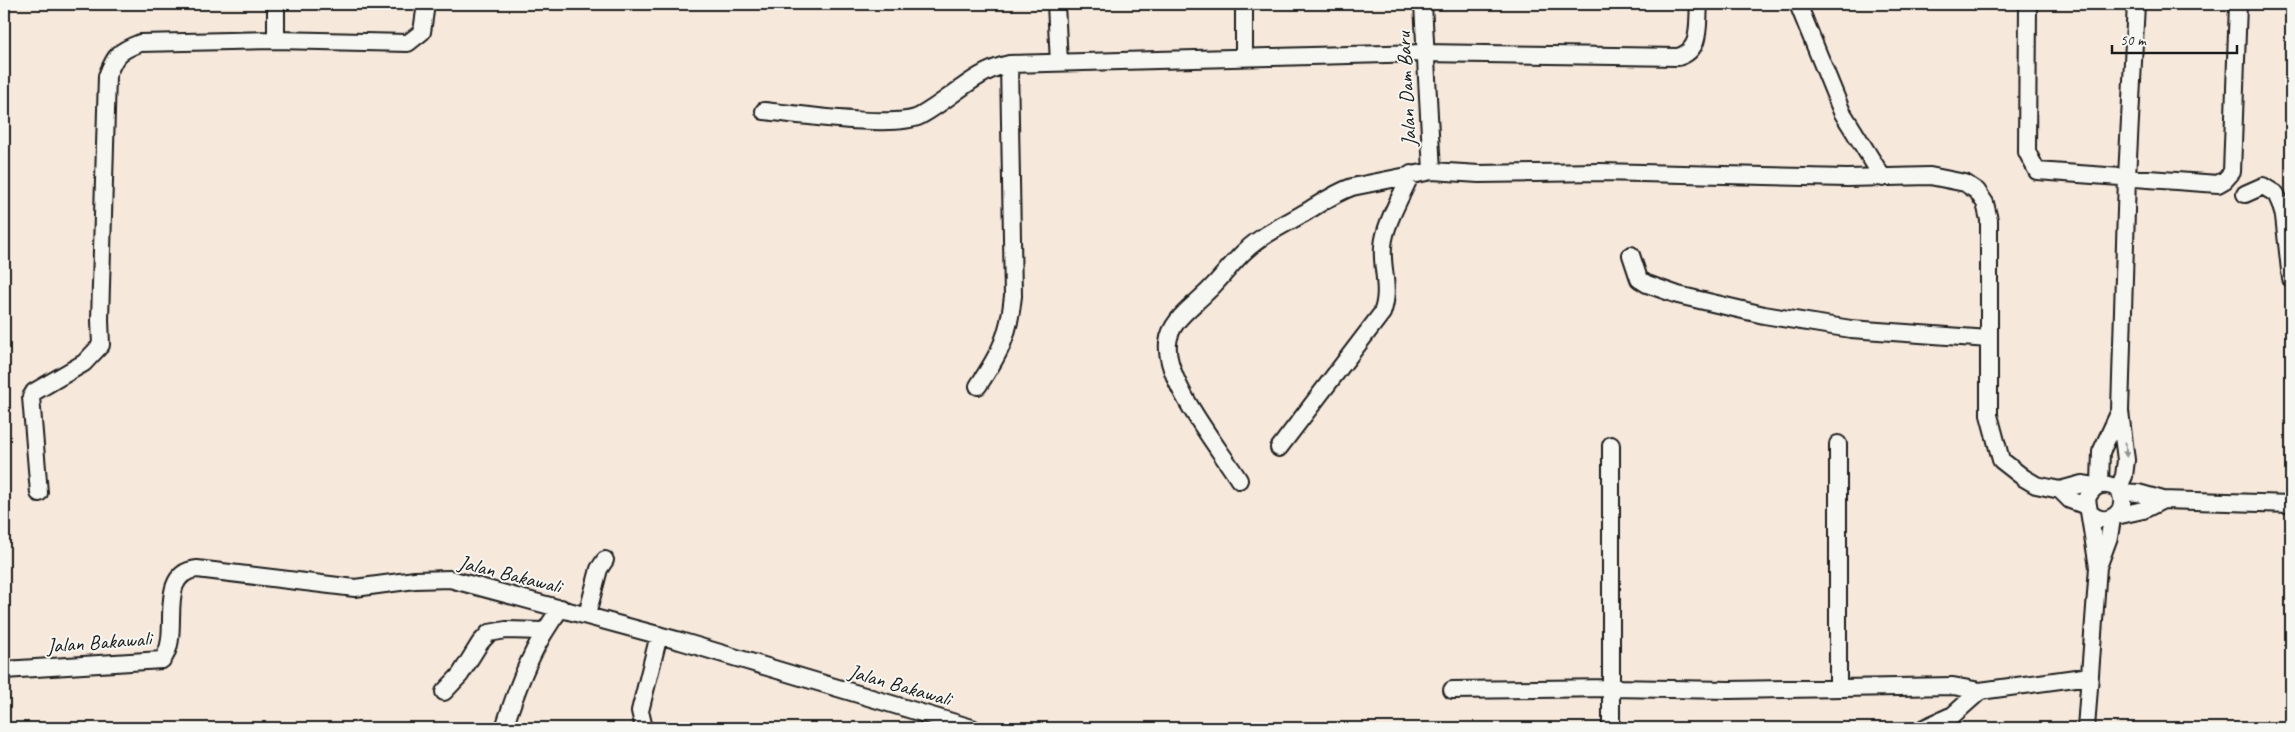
<svg xmlns="http://www.w3.org/2000/svg" width="2295" height="732" viewBox="0 0 2295 732" font-family="Caveat,sans-serif">
  <rect width="100%" height="100%" fill="#f6e8db"/>
  <filter id="ink" filterUnits="userSpaceOnUse"><feTurbulence type="fractalNoise" baseFrequency=".02" numOctaves="2"/><feDisplacementMap in="SourceGraphic" scale="10" xChannelSelector="R" yChannelSelector="G"/><feConvolveMatrix kernelMatrix="1 2 1 2 8 2 1 2 1" color-interpolation-filters="sRGB"/></filter>
  <g filter="url(#ink)">
    <g fill="none" stroke-linecap="round" stroke-linejoin="round">
      <g stroke="#1c1c1c" stroke-width="20">
        <path id="minor" d="M1056,4L1059,63
          M1423,4L1432,171
          M1798,4L1842,112L1883,178
          M2028,4L2027,152L2037,171L2218,184L2225,180L2232,172L2238,4
          M276,40V4
          M1244,58V4
          M764,111C796,114 895,129 920,116C950,100 975,71 1009,64L1424,53L1678,57C1702,50 1697,26 1699,4
          M2245,194L2263,186L2276,194L2280,203L2284,216L2291,279
          M1631,255L1639,279L1647,284L1678,295L1764,315L1851,329L1989,339
          M978,386C1000,353 1009,336 1013,296L1009,64
          M1838,444V688
          M1611,445V728
          M1279,448L1382,313C1391,290 1381,268 1383,247C1384,225 1402,195 1411,174
          M1239,480C1219,448 1164,381 1168,343C1170,321 1192,307 1206,293C1220,280 1231,264 1245,251C1262,235 1285,224 1306,212C1321,203 1335,193 1352,187L1432,171L1479,174L1600,172L1847,178L1930,176L1965,183L1977,191L1985,203L1989,220V415L2001,460L2024,478L2036,485L2060,490L2070,500L2087,506
          M2100,484L2101,452L2120,411
          M2118,489L2124,476L2126,460L2120,411L2127,177L2136,4
          M2060,490L2082,484L2095,486
          M2120,492L2138,493L2163,500L2291,504
          M39,493L31,397L34,392L84,363L101,345L100,320L107,76C115,55 119,51 140,43L276,40L408,43L422,32L426,4
          M2090,513C2108,530 2132,509 2118,489C2105,481 2093,484 2087,499L2098,567
          M2116,516L2143,510L2163,500
          M587,615L599,569L605,560
          M4,670L162,660C183,636 154,574 197,569L355,588L415,580L450,579L680,641L972,728
          M1452,690L1612,688L1729,690L1953,686L1980,691L2090,676
          M444,692L460,675L480,643L489,633L506,630L543,631
          M504,728C518,685 533,644 561,608
          M644,728L640,711L659,635
          M1924,728L1953,715L1980,691
          M2086,728L2098,567L2109,537L2112,519"/>
      </g>
      <use href="#minor" stroke="#f6f6f2" stroke-width="16"/>
    </g>
    <defs><path id="oneway-solid" d="M-6-.8H1V-3.2L6.5 0L1 3.2V.8H-6Z" transform="scale(1.25)"/></defs>
    <use fill="#949492" href="#oneway-solid" transform="translate(2126 450) rotate(87)"/>
  </g>
  <g text-anchor="middle" stroke-width="4" stroke-linejoin="round" paint-order="stroke">
    <g font-size="21" fill="#1c1c1c" stroke="#f6f6f2">
      <text transform="translate(1406 89) rotate(-93)" y="7">Jalan Dam Baru</text>
      <text transform="translate(510 574) rotate(14)" y="7">Jalan Bakawali</text>
      <text transform="translate(99 642) rotate(-4)" y="7">Jalan Bakawali</text>
      <text transform="translate(900 685) rotate(16)" y="7">Jalan Bakawali</text>
    </g>
  </g>
  <rect width="2295" height="732" fill="none" stroke="#f6f6f2" stroke-width="20"/>
  <rect x="10" y="10" width="2275" height="712" fill="none" stroke="#1c1c1c" stroke-width="2" filter="url(#ink)"/>
  <path d="M2112 45v8h125v-8" fill="none" stroke="#1c1c1c" stroke-width="2.5"/>
  <text x="2120" y="45" font-size="15" fill="#1c1c1c" stroke="#f6f6f2" stroke-width="4" paint-order="stroke">50 m</text>
</svg>
